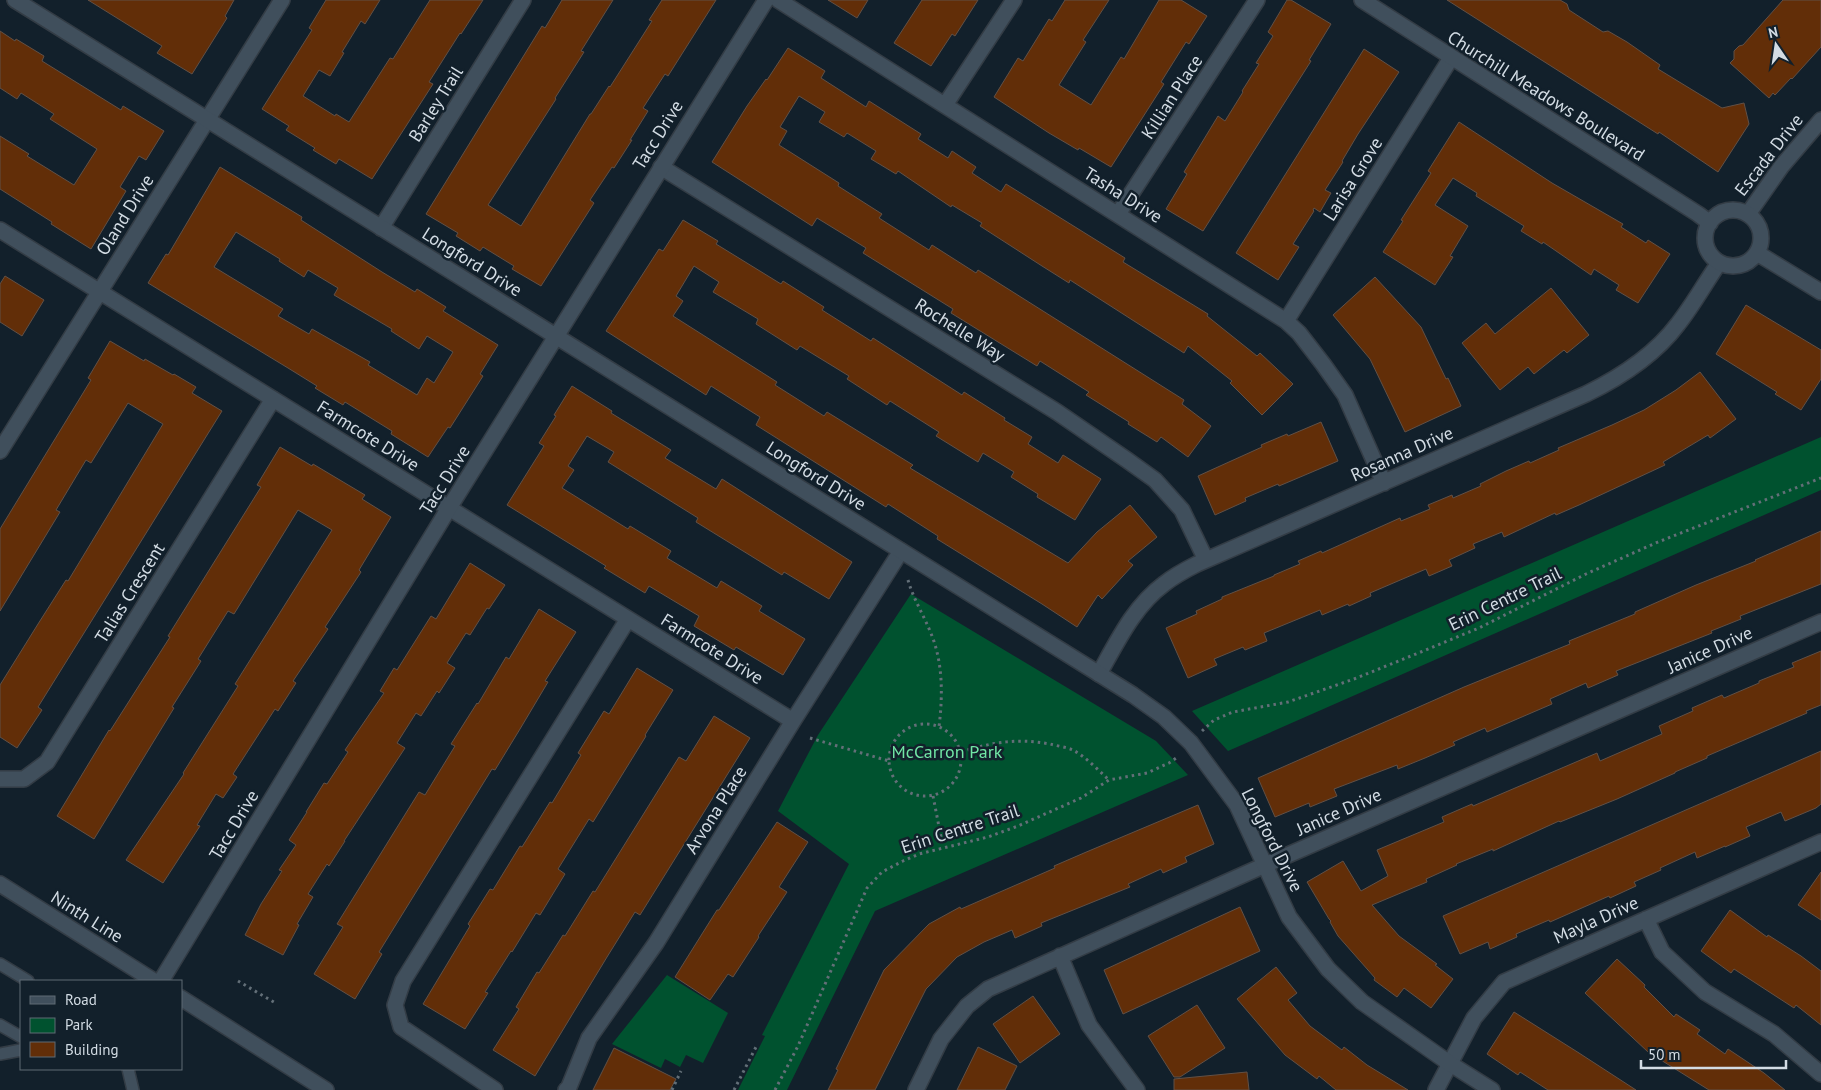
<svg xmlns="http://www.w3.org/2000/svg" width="1821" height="1090" viewBox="0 0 1821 1090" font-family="'PT Sans',sans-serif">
  <rect width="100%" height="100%" fill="#12202b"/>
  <path fill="#00522f" d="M1821,437V490L1228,751L1192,711Z
    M911,594L1156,741L1188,775L875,911L787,1090H738L765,1036L762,1035L849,864L778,811L818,735Z
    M667,975L728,1013L703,1063L686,1055L680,1067L665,1059L661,1068L612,1044Z"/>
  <path fill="#622e08" stroke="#615046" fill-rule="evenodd" d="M88,0H234L225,16L227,18L192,74L157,53L162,46Z
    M326,0H380L365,24L361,21L342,52L344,53L330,76L319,70L303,96L335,116L336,114L349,122L390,58L393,59L430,0H483L461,34L460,33L429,82L433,84L372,179L339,159L336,164L313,150L315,148L286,130L289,126L262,109L312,30L309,28Z
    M562,0H613L581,51L584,52L555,98L556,99L488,205L521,226L590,114H591L609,86L610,87L652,21L649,20L662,0H716L668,76L665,74L643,108L648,111L630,140H632L614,168L612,167L590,200L594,203L541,286L512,269L514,266L483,247L480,251L456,236L458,233L426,214L542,26L545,28Z
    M828,0H868L857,18Z
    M922,0H978L955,36L952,34L931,66L894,43Z
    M1065,0H1109L1083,40L1086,42L1059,85L1091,105L1121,57L1124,59L1159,0H1181L1207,16L1189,44L1186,42L1161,82L1164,84L1111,167L1079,148L1078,150L1049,133L994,97L1018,58L1023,61L1049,19L1052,21Z
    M1287,0H1291L1331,24L1309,60L1311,61L1203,231L1166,209L1187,174L1184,172L1218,116L1225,121L1243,92L1242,91L1259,64L1256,63L1273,36L1268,32Z
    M1447,0H1560L1567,4L1569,10L1603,32L1608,31L1627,42L1660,65L1658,69L1722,108L1744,103L1749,124L1718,172L1659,132L1658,134Z
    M1783,0H1821V47L1792,79L1791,78L1775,95L1773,93L1769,98L1730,63L1734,59V51L1739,46L1743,45Z
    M0,31L15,41L16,39L44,56L42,61L121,110L123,106L164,131L146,160L139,156L120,187L126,191L91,249L51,224L52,222L0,189V136L29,154L27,156L74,185L97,149L50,119L54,114L21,93L17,99L0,88Z
    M788,48L825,71L821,78L866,107L869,101L921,134L918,139L948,158L952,151L976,167L972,173L1001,192L1006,184L1125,258L1123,262L1208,314L1207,316L1257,356L1260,353L1293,384L1262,415L1230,383L1232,381L1188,346L1184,353L1070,280L1069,283L1042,266L980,226L982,223L952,205L951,207L898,171L896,174L871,159L876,151L847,133L844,137L819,122L825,112L799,96L780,127L787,131L779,145L839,183L838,186L882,214L879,218L929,250L932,245L976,273L978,270L1184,400L1182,404L1211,426L1188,457L1161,437L1157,442L1128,424L1129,422L1086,395L1089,392L1040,361L1037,366L951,313L953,309L863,253L866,248L817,218L812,226L712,162L747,106L766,79L767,80Z
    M1364,49L1399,72L1358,134L1342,161L1343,162L1325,190L1331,193L1320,212L1314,208L1313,210L1314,211L1293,244L1299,247L1278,280L1236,253Z
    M1459,122L1552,183L1623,224L1621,227L1646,243L1648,240L1670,254L1638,303L1616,290L1619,285L1594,269L1591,275L1543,242L1542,244L1521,231L1524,226L1476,196L1477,193L1453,178L1435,205L1468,226L1450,256L1453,257L1435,285L1383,252L1403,221L1401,220L1431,173L1428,171Z
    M220,167L302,217L301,220L382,272L415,292L417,289L446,307L443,311L498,345L480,374L483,376L450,428L448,427L428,457L391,434L392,431L345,402L343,405L315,388L317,386L288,368L148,283L166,254L168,255ZM236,232L280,259L279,261L304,277L308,270L338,288L334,295L392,329L391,331L419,349L427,336L453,352L434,383L427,378L417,395L368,365L370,362L312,329L309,334L278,316L283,309L214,267Z
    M683,220L718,241L716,244L781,284L783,281L824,307L822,310L871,341L873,338L962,395L964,392L1005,418L1004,420L1032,437L1028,444L1058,463L1063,455L1101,479L1075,520L1037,497L1038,494L1011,477L1014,472L983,453L978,462L936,436L939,432L890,401L887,405L847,379L849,376L800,346L797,350L756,324L758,319L713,292L719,282L694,266L676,296L683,301L673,316L777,382L775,385L824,416L827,412L913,465L910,468L1068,563L1097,532L1130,505L1157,537L1128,561L1133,565L1102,599L1098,595L1077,627L1042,604L937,539L938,536L888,504L886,507L756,425L760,417L711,386L706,395L606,331L659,249L663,251Z
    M5,276L44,300L22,336L0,322V284Z
    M1375,277L1421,327L1446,379L1448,378L1461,406L1405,432L1370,359L1333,315Z
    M1551,288L1589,335L1567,353L1564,350L1534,374L1528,367L1500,390L1462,343L1486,323L1495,334Z
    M1746,305L1821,350V379L1801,410L1775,394L1777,392L1716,354Z
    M110,341L144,361L145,359L173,375L174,374L196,387L192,393L222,411L38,707L42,710L17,748L0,737V685L38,624L66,580L68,581L163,424L128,403L91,463L86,460L56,510L60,512L0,611V529L91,380L88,378Z
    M1700,372L1736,419L1710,438L1708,435L1663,462L1665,465L1579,505L1556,515L1555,513L1504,537L1502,532L1473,544L1475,548L1449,560L1452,566L1429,576L1426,569L1370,593L1371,596L1349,606L1348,604L1322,615L1320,610L1264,633L1267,641L1245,650L1243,647L1214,659L1217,665L1188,678L1166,628L1197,614L1196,611L1222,599V597L1274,576V575L1300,564L1298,561L1321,551L1322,553L1400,518L1401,521L1430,509L1428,505L1452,495L1453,498L1481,486L1480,484L1506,471L1529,461L1530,463L1559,450L1558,448L1612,425L1644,410L1676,390Z
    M572,386L612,411L611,413L671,450L665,458L716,489L722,479L852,562L829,599L784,572L782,575L696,522L698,518L608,462L614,452L587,436L568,466L574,470L562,488L628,529L630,526L671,551L667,558L717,588L721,581L762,606L759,611L805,639L783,675L736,647L734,650L694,626L699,616L649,586L645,593L604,568L606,566L507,505L544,446L539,443L556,416L554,415Z
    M1321,422L1338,461L1279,486L1278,484L1245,498L1246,501L1215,515L1198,476L1262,447L1261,445L1287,434L1288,436Z
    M280,447L312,466L313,464L365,495L362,499L391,517L359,570L361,572L325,627L328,629L293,681L296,683L278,711L275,709L233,774L237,777L223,798L216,794L197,825L200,826L163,883L126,860L184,774L183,773L238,686L235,684L332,530L298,510L234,614L228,611L198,659L201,661L172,707L174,708L94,839L57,816L109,730L110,731L170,637L168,636L261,487L257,485Z
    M1821,531V584L1740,616L1741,619L1711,631L1712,633L1616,671L1618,675L1588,688L1586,683L1550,699L1552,704L1487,732L1485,728L1453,742L1455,745L1425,758L1398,769L1397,765L1334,789L1337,796L1310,807L1309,803L1275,817L1258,778L1464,687L1570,644L1569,641L1635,614V612L1696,585L1756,561L1755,560Z
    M470,563L505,585L489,609L487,608L470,635L466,633L447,663L455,668L439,693L437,691L421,716L416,713L397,743L405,748L344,841H345L329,866L327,864L308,894L313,897L297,924L299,925L283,955L245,935L261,904L282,871L279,870L296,845L289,840L307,812H306L324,783L327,784L348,752L345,750L384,693L380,691L394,668L397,670L431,616L436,619Z
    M539,609L576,632L545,681L548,682L520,729L495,770L492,769L379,952L382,954L355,999L314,974L343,927L337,924L419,792L425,795L455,746L451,744L477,703L478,704L506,657L509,659Z
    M1821,651V705L1806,711L1807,713L1707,756V758L1675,772V773L1617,799L1560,822L1559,821L1493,851V849L1456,864L1457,865L1426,879L1427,882L1372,905L1399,936L1437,964L1435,965L1453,979L1431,1008L1404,988L1397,997L1374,980L1375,978L1338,936L1330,922L1331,921L1329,919L1307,882L1343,861L1361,891L1388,876L1377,850L1444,822L1442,817L1472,804L1473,806L1597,753L1600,761L1662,734L1659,726L1693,711L1692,708L1722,695L1724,698L1759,683V681L1794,667L1792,663Z
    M637,668L673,690L645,735L646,736L593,822L589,819L558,869L565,874L540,915L536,913L512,952L511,951L485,992L488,993L465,1029L423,1004L470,926L468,924L490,889L493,890L520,846L522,847L550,802L552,803L581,755L578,753L604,711L609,714Z
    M714,716L750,738L640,915L635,912L607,957L535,1076L493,1050L519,1009L516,1007L537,972L539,973L563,935L565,936L593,891L595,892L679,757L686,761Z
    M1821,751V804L1816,808L1785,821L1781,812L1746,827L1750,836L1725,847V846L1697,858L1695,852L1660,868L1661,870L1634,882L1636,886L1610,898L1609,896L1550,922L1549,920L1516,934L1517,937L1490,949L1488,942L1460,954L1443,916Z
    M1198,805L1214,844L1185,857L1187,862L1163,873L1161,869L1128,884L1130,887L1041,923L1042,926L1015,938L1012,930L984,942L957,957L926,989L875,1090H828L838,1070L836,1069L884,970L929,924L960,907L961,909L1055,868L1054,866L1084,853Z
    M777,822L808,842L779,887L787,892L758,936L759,937L733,977L728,974L710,1000L675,977L717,910H719Z
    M1821,872V920L1798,905Z
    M1240,907L1260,951L1123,1014L1104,970Z
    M1730,910L1767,937L1768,935L1801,956L1821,971V1025L1796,1005L1794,1008L1734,969L1731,973L1701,951Z
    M1617,959L1645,985L1644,987L1674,1017L1676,1014L1700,1030L1697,1034L1725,1054L1728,1049L1764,1073L1785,1090H1709L1648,1052L1585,993Z
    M1276,967L1297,993L1288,1000L1310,1026L1342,1050L1344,1047L1367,1065L1408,1090H1336L1319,1076L1317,1079L1285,1055L1237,999Z
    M1033,996L1060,1034L1020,1063L993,1024Z
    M1197,1005L1225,1048L1180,1077H1174L1148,1036Z
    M1514,1012L1579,1053L1636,1090H1548L1520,1072L1518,1075L1487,1054Z
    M978,1047L1017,1066L1005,1090H957Z
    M614,1048L676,1079L670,1090H593Z
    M1247,1072L1249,1090H1174V1079Z"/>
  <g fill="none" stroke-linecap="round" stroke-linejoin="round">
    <g stroke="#333c45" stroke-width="14">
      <path id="lane" d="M0,964L28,981
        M0,1025L21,1037
        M0,1054L21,1050
        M128,1069L133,1090"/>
    </g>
    <g stroke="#333c45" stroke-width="18">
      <path id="street" d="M778,0L1286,321L1299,333L1323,364L1345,395L1384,483
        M945,105L1014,0
        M661,167L1057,412L1127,460L1155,480L1182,510L1206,560
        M1118,214L1257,0
        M1748,214L1781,167L1821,120
        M381,228L523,0
        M0,230L793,721
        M1286,321L1451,58
        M0,451L282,0
        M1099,674C1117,642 1134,606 1164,584C1174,576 1185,570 1197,564L1586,394C1621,377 1654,356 1678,324C1693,305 1705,283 1719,263
        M0,779H24L47,762L273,399
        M1646,919L1662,952L1705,992L1774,1034L1821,1074
        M1060,956L1089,1025L1137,1090
        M495,1090L401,1027L395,1005L403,981L628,619
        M566,1090L569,1087L589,1038L656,943L793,721L901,551
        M916,1090L941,1039L967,1006L988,989L1265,865L1821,622
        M1436,1090L1474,1018L1504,982L1821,842"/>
    </g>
    <g stroke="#333c45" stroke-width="18">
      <path id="secondary" d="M15,0L1133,695L1164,717L1191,743L1237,805L1289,917L1328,969L1362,1002L1449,1063L1492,1090
        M1362,0L1698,214L1710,223
        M1705 238a28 28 0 1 1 56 0a28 28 0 1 1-56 0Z
        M1757,253L1821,292
        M0,884L154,981
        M161,981L449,508L766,0
        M181,998L326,1090"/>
    </g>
    <path stroke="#636f78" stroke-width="3" stroke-dasharray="2.5 4" stroke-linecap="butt" d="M908,580C913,598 923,614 930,631C943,661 943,694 939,727
      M889 760a36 36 0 1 1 72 0a36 36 0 1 1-72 0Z
      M1202,731L1214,720L1233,712L1288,702L1354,679L1411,656L1479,628L1586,574L1658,542L1821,478
      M810,738L889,761
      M961,752C993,742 1017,738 1050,744C1057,746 1066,747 1073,750C1086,757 1098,770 1109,780
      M933,796L943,847
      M238,981L277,1004
      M672,1090L681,1071
      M734,1090L757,1045
      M775,1090L798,1046L867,888L882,872L903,861L919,854L988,837L1018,826L1081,798L1109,780L1147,773L1169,763L1179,756"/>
    <use href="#lane" stroke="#404f5c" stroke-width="11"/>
    <use href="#street" stroke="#404f5c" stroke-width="15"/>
    <use href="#secondary" stroke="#404f5c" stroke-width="15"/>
  </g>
  <g text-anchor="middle" stroke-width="5" stroke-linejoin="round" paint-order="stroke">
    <g font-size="18" fill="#d3dce4" stroke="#12202b">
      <text transform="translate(1546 96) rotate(32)" y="6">Churchill Meadows Boulevard</text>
      <text transform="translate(1172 97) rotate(-57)" y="6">Killian Place</text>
      <text transform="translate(436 104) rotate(-58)" y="6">Barley Trail</text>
      <text transform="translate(658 135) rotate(-58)" y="6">Tacc Drive</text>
      <text transform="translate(1769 155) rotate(-52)" y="6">Escada Drive</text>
      <text transform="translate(1353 179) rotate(-58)" y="6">Larisa Grove</text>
      <text transform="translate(1123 195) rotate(32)" y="6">Tasha Drive</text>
      <text transform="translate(125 215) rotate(-58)" y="6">Oland Drive</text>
      <text transform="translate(472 262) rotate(32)" y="6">Longford Drive</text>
      <text transform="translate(960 330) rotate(32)" y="6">Rochelle Way</text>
      <text transform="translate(368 436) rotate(32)" y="6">Farmcote Drive</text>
      <text transform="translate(1402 454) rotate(-24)" y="6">Rosanna Drive</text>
      <text transform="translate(816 476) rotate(32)" y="6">Longford Drive</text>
      <text transform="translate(445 480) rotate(-58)" y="6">Tacc Drive</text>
      <text transform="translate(130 593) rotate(-58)" y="6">Talias Crescent</text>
      <text transform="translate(1505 599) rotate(-26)" y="6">Erin Centre Trail</text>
      <text transform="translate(712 649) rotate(32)" y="6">Farmcote Drive</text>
      <text transform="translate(1710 650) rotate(-24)" y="6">Janice Drive</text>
      <text transform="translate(716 810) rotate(-58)" y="6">Arvona Place</text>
      <text transform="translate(1339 812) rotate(-24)" y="6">Janice Drive</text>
      <text transform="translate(234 825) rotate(-59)" y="6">Tacc Drive</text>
      <text transform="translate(960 829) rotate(-18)" y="6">Erin Centre Trail</text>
      <text transform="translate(1272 840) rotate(63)" y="6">Longford Drive</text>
      <text transform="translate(87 917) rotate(32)" y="6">Ninth Line</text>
      <text transform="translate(1596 920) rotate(-24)" y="6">Mayla Drive</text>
    </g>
    <g font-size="18" fill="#71e6a5" stroke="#12202b">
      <text x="947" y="758">McCarron Park</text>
    </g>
  </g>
  <rect x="20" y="980" width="162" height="90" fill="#12202b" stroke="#5f6b75"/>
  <rect x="30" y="996" width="25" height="8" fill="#404f5c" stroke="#5f6b75"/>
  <text x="65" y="1005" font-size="15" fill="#d3dce4">Road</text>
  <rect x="30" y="1018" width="25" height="15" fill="#00522f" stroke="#5f6b75"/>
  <text x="65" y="1030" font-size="15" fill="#d3dce4">Park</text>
  <rect x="30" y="1042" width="25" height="15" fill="#622e08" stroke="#5f6b75"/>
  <text x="65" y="1055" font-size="15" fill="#d3dce4">Building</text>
  <g transform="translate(1776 45) rotate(347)" stroke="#12202b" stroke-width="4" paint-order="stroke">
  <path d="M0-4L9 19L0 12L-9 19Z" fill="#d3dce4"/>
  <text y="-8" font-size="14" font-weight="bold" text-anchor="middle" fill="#d3dce4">N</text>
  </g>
  <path d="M1641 1060v8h145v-8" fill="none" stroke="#d3dce4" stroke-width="2.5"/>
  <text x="1648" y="1060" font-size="15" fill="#d3dce4" stroke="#12202b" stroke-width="4" paint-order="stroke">50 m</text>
</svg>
